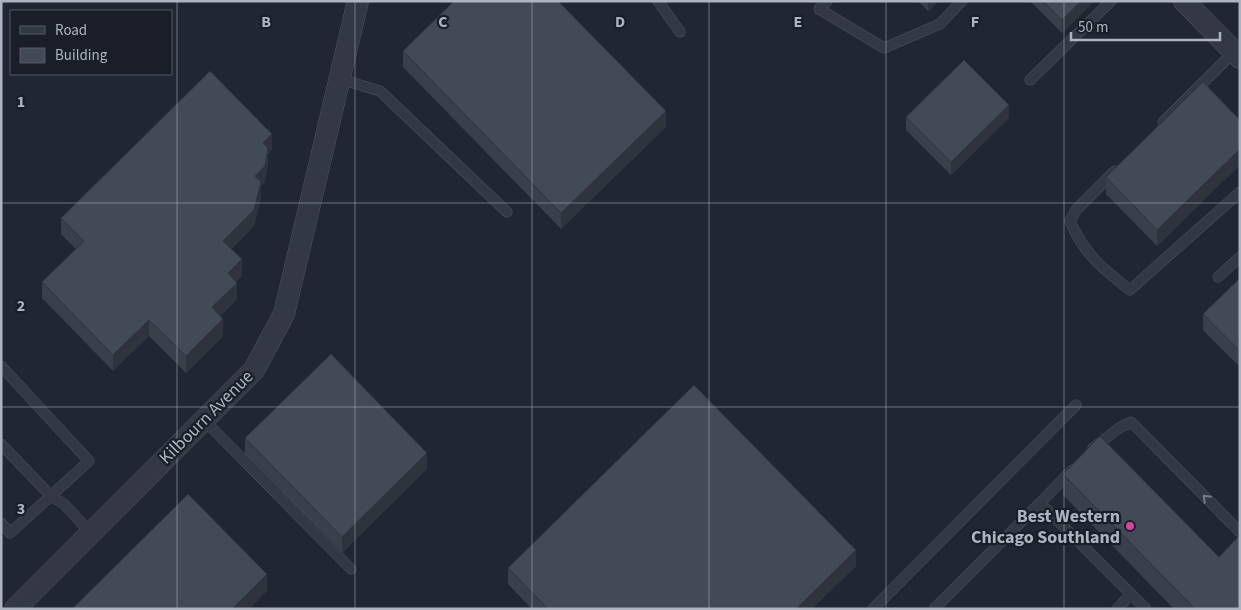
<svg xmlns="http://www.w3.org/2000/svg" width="1241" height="610" viewBox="0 0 1241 610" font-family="'Source Sans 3',sans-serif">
  <rect width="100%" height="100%" fill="#202633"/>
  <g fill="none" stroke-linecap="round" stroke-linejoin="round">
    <g stroke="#4e535f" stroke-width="11">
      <path id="service" d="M658,1L680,32
        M827,1L819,9L884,48L940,24L962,1
        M340,79L380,91L507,212
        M1030,80L1111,1
        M1163,122L1234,52
        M1115,171L1076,210L1070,221C1084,254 1103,269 1130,290L1240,192
        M1218,277L1240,257
        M1,366L89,461L10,533L1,523
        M204,420L351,569
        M1,444L50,495L65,505L91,533
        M1093,448L1119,428L1131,422L1240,532
        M1040,503L1072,470
        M1131,594L1146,609
        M873,609L1076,405
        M934,609L1040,503L1131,594L1117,609"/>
    </g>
    <g stroke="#4e535f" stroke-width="22">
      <path id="minor" d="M1184,1L1240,58
        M15,609L254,370L284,314L358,1"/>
    </g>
    <use href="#service" stroke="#333844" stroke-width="10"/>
    <use href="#minor" stroke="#333844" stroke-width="21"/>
  </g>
  <path fill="#393f4b" d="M918,1H938L928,11Z
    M1030,1H1094L1062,33Z
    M403,51L666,127L561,229L403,67Z
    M906,117L1009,118L951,175L906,130Z
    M1240,120V165L1157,246L1106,194V177Z
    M272,150L268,154V164L265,182L261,186V198L254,226L231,249L242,276L236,282L237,299L220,316L223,336L186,373L149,336L113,371L42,298V282L76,249L61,234V218Z
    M1240,278V367L1203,330V314Z
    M245,438L427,469L342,553L245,454Z
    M1063,474L1240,609H1174L1063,495Z
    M856,566L812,609H532L508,584V568Z"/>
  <path fill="#2e333d" d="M928,1H938L928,11Z
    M1081,1H1094L1062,33V20Z
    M1009,105V118L951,175V162Z
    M666,111V127L561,229V213Z
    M272,134V150L268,154V164L265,182L261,186V198L254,226L223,257V241L255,176L263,143Z
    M1240,149V165L1157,246V230Z
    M242,259V276L228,290V273Z
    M237,283V299L212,324V307Z
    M223,319V336L186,373V356Z
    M149,320V336L113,371V355Z
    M427,453V469L342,553V537Z
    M856,550V566L812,609H796Z
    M267,574V591L249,609H232Z"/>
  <path fill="#424957" stroke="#2e333d" d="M454,1H558L666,111L561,213L403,51Z
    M1043,1H1081L1062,20Z
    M964,60L1009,105L951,162L906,117Z
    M210,71L272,134L263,143L268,148L265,166L255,176L261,182L254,210L223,241L242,259L228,273L237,283L212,307L223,319L186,356L149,320L113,355L42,282L84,241L61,218Z
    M1203,82L1240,120V149L1157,230L1106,177Z
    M1240,278V351L1203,314Z
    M331,354L427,453L342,537L245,438Z
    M694,385L856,550L796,609H548L508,568Z
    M1100,436L1219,557L1239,536L1240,537V609H1195L1063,474Z
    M188,494L267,574L232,609H72Z"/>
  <defs><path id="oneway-chevron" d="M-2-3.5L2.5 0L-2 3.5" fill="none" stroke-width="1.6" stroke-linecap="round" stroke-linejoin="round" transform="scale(1.25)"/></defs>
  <use stroke="#767c89" href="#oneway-chevron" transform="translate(1206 498) rotate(-135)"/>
  <path fill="none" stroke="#adb3c1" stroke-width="1" stroke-opacity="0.55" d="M177,1V609M355,1V609M532,1V609M709,1V609M886,1V609M1064,1V609M1,203H1240M1,407H1240"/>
  <circle fill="#d1479c" stroke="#191e28" stroke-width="2" cx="1130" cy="526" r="5"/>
  <g text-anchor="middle" stroke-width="4.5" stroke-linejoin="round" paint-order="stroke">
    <g font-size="18" fill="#adb3c1" stroke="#191e28">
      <text transform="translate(206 417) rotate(-45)" y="6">Kilbourn Avenue</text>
    </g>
    <g font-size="18" font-weight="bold" fill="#adb3c1" stroke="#191e28" text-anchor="end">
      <text x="1120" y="522">Best Western<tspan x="1120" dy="21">Chicago Southland</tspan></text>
    </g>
  </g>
  <g font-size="16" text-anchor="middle" font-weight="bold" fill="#adb3c1" stroke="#191e28" stroke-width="4.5" stroke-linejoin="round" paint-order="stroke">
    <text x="266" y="27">B</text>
    <text x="443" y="27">C</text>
    <text x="620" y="27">D</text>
    <text x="798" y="27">E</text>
    <text x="975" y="27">F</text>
    <text x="21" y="107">1</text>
    <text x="21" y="311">2</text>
    <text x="21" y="514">3</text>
  </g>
  <rect width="1241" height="610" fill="none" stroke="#adb3c1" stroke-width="5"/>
  <rect x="10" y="10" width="162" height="65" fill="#191e28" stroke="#545a65"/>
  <rect x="20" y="26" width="25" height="8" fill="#333844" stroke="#545a65"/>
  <text x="55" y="35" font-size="15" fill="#adb3c1">Road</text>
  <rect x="20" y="48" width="25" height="15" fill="#424957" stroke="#545a65"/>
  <text x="55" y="60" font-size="15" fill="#adb3c1">Building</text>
  <path d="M1071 32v8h149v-8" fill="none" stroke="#adb3c1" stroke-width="2.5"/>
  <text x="1078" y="32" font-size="15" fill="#adb3c1" stroke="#191e28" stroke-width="4" paint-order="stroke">50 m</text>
</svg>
